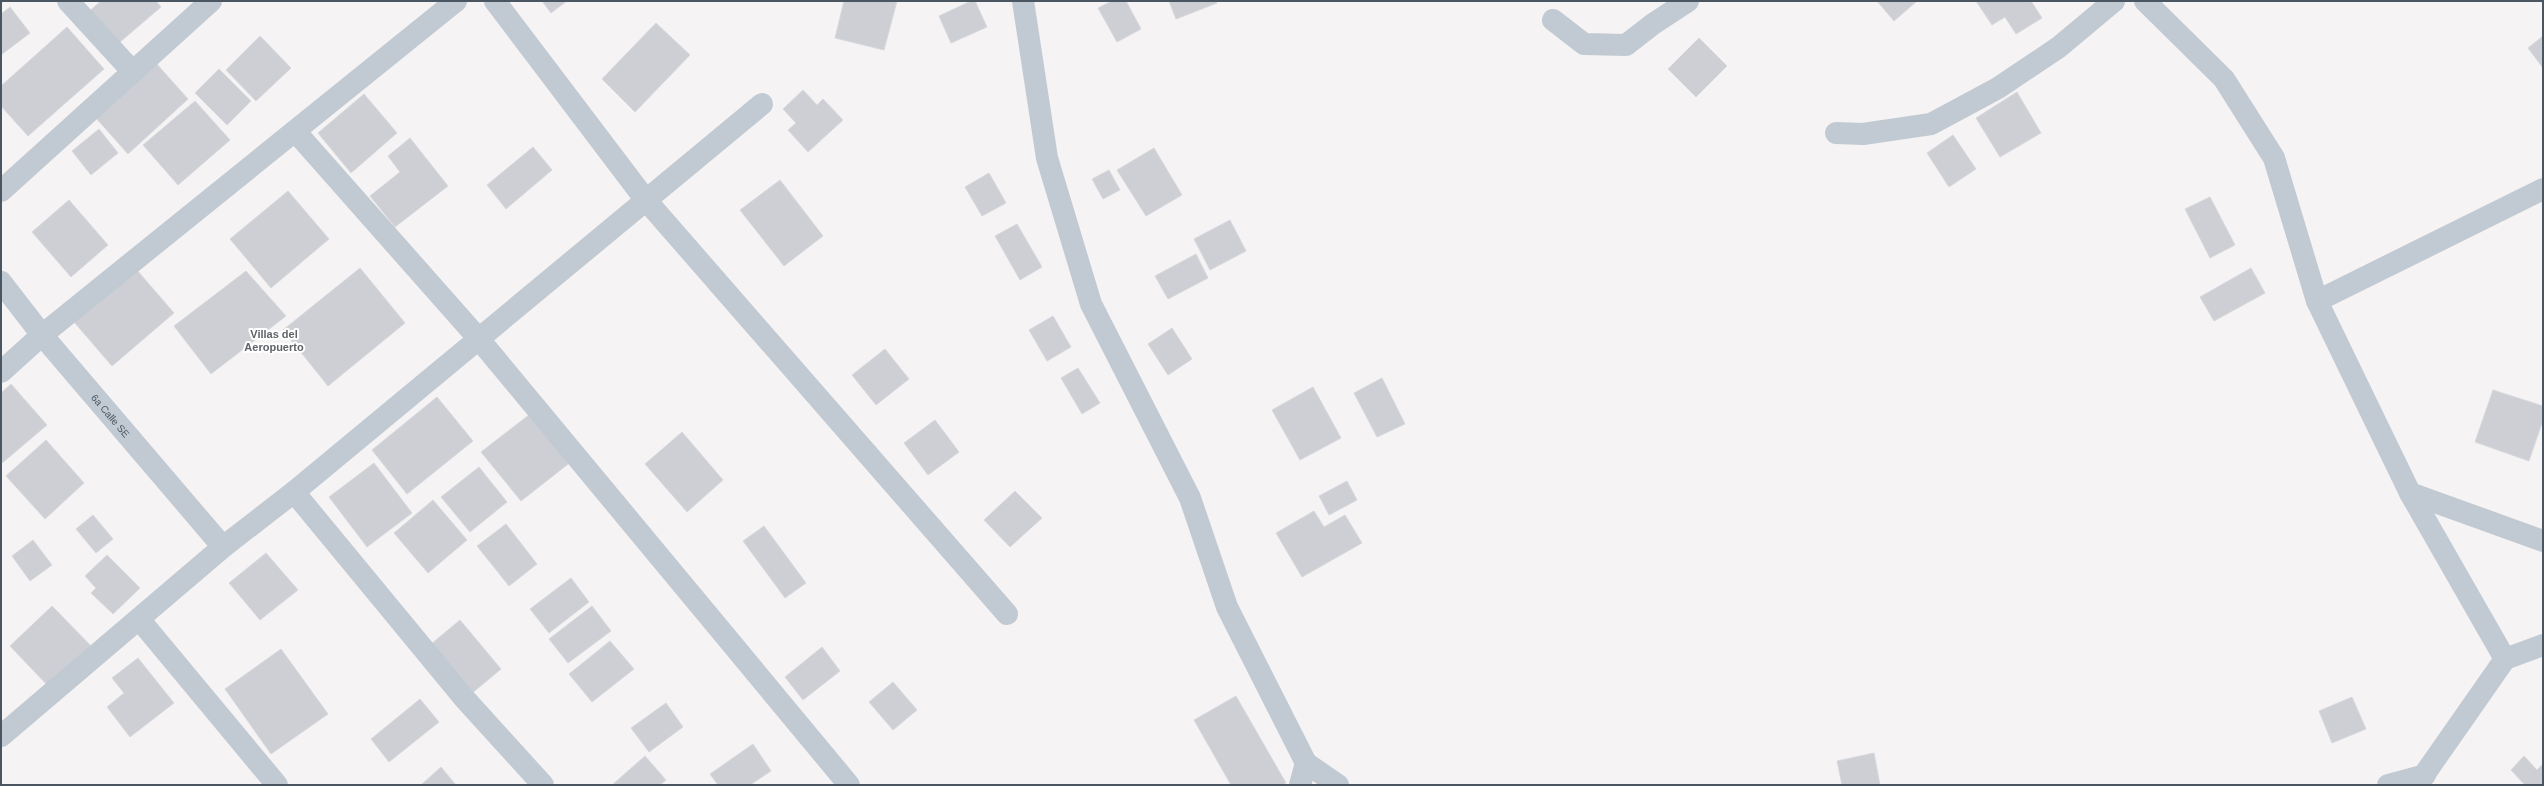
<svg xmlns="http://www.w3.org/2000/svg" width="2544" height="786" viewBox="0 0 2544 786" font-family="Arial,sans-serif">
  <rect width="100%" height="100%" fill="#f5f3f3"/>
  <path fill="#cdcfd5" stroke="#d7d9de" d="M101,1H156L161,7L113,48L85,15Z
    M542,1H567L551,13Z
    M844,1H897L884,50L835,38Z
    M971,1H975L987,27L951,43L939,16Z
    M1112,1H1126L1141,29L1117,42L1098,8Z
    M1169,1H1216L1217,3L1176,19Z
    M1877,1H1917L1894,21Z
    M1976,1H2031L2042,18L2016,34L2005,17L1992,25Z
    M10,7L30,33L1,55V14Z
    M656,23L690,55L635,112L602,79Z
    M67,27L104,69L28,136L1,106V86Z
    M260,36L291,68L256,101L226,70Z
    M2543,36V68L2528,48Z
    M1699,38L1727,66L1696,97L1668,69Z
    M155,62L188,99L128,154L95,117Z
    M219,69L251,101L227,125L195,93Z
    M803,90L817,105L823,99L843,120L808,152L788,130L796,123L783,109Z
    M2017,92L2041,133L2000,157L1976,118Z
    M364,94L397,133L351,173L318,133Z
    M195,101L230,140L178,185L143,145Z
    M99,129L118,153L91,175L72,151Z
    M1953,135L1976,169L1949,187L1927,153Z
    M410,138L448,186L395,227L370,196L400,172L388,156Z
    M533,147L552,170L506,209L487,185Z
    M1154,148L1182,195L1146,216L1117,170Z
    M1109,170L1120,190L1103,199L1092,179Z
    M989,173L1006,203L982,216L965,187Z
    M780,180L823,236L784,266L740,210Z
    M288,191L329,239L271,288L230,239Z
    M2210,197L2235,245L2210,258L2185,209Z
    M69,200L108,245L71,277L32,232Z
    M1230,220L1246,251L1210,270L1194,239Z
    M1017,224L1042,267L1020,280L995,236Z
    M1196,254L1208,278L1168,299L1155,276Z
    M360,268L405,323L328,386L283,330Z
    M2251,268L2265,293L2214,321L2200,297Z
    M136,269L174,313L112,366L74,322Z
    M246,271L286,316L211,374L174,326Z
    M1053,316L1071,347L1047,361L1029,330Z
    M1172,328L1192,359L1168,375L1148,344Z
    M885,349L909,379L876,405L852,375Z
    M1078,368L1100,403L1082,414L1061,378Z
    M1382,378L1405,424L1377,437L1354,393Z
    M11,384L47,425L1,464V393Z
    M1313,387L1341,438L1300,460L1272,410Z
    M2493,390L2543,406V420L2529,461L2475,442Z
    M437,397L473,441L407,494L372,450Z
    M534,411L572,461L521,501L481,452Z
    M935,420L959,452L928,475L904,443Z
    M682,432L723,480L687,512L645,464Z
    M46,440L84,483L45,519L6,476Z
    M374,463L412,513L367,547L329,497Z
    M479,467L507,502L470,532L441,497Z
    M1347,481L1357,500L1329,515L1319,496Z
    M1015,491L1042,518L1010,547L984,520Z
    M433,500L467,540L428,573L394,533Z
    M1314,511L1324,527L1345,515L1362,543L1302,577L1276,533Z
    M93,515L113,539L96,553L76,529Z
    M506,524L537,564L509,586L477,546Z
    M764,526L806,583L785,598L743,541Z
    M33,540L52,565L30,581L12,556Z
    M266,553L298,590L260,620L229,583Z
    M107,555L140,588L113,614L91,593L96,588L85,576Z
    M571,578L589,602L549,633L530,609Z
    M52,606L94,649L51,689L10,646Z
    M592,606L611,631L568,663L549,639Z
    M460,620L501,669L471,694L430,645Z
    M610,641L634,669L592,702L569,674Z
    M822,647L840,671L803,700L785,677Z
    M281,649L328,714L271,754L225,689Z
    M138,658L174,703L130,737L107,707L124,693L112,678Z
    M893,682L917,710L893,730L869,702Z
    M1236,696L1286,783L1282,785H1231L1194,720Z
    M2352,697L2366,729L2332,743L2319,711Z
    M420,699L439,722L389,762L371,739Z
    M666,703L683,727L649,752L631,728Z
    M753,744L771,771L750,785H718L710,774Z
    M1874,753L1880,785H1842L1837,761Z
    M645,756L666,780L660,785H612Z
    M2524,756L2537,770L2543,764V785H2525L2511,770Z
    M441,767L456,785H421Z"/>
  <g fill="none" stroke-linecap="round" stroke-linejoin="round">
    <g stroke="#c1cad2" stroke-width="22">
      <path d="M68,1L133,72"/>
      <path d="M495,1L645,199L1007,614"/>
      <path d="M1023,1L1047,158L1091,304L1190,498L1227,607L1306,763L1338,785"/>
      <path d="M2145,1L2224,79L2274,158L2317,301L2410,493L2505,659"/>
      <path d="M1553,20L1584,44L1626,45L1653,24L1688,1"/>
      <path d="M295,131L478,338L849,785"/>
      <path d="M1836,133L1863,134L1931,124L1998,88L2059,47L2114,1"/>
      <path d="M1,191L211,1"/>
      <path id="s1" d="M1,282L42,335L223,547"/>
      <path d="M2317,301L2543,189"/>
      <path d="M1,372L42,335L456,1"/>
      <path d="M294,492L464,698L543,785"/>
      <path d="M2410,493L2543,541"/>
      <path d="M139,619L277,785"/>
      <path d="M1,736L223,547L294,492L762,104"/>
      <path d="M1300,785L1306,763"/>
      <path d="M2388,785L2425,775"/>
      <path d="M2417,785L2505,659L2543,645"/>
    </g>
  </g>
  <g text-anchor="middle" stroke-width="4" stroke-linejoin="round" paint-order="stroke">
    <g font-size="10" fill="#4a5661" stroke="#fff">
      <text dy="4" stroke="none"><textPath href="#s1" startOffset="173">6a Calle SE</textPath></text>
    </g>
    <g font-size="11" font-weight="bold" fill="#5f6368" stroke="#fff">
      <text x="274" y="338">Villas del<tspan x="274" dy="13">Aeropuerto</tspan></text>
    </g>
  </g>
  <rect width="2544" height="786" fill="none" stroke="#4a5661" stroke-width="4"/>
</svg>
